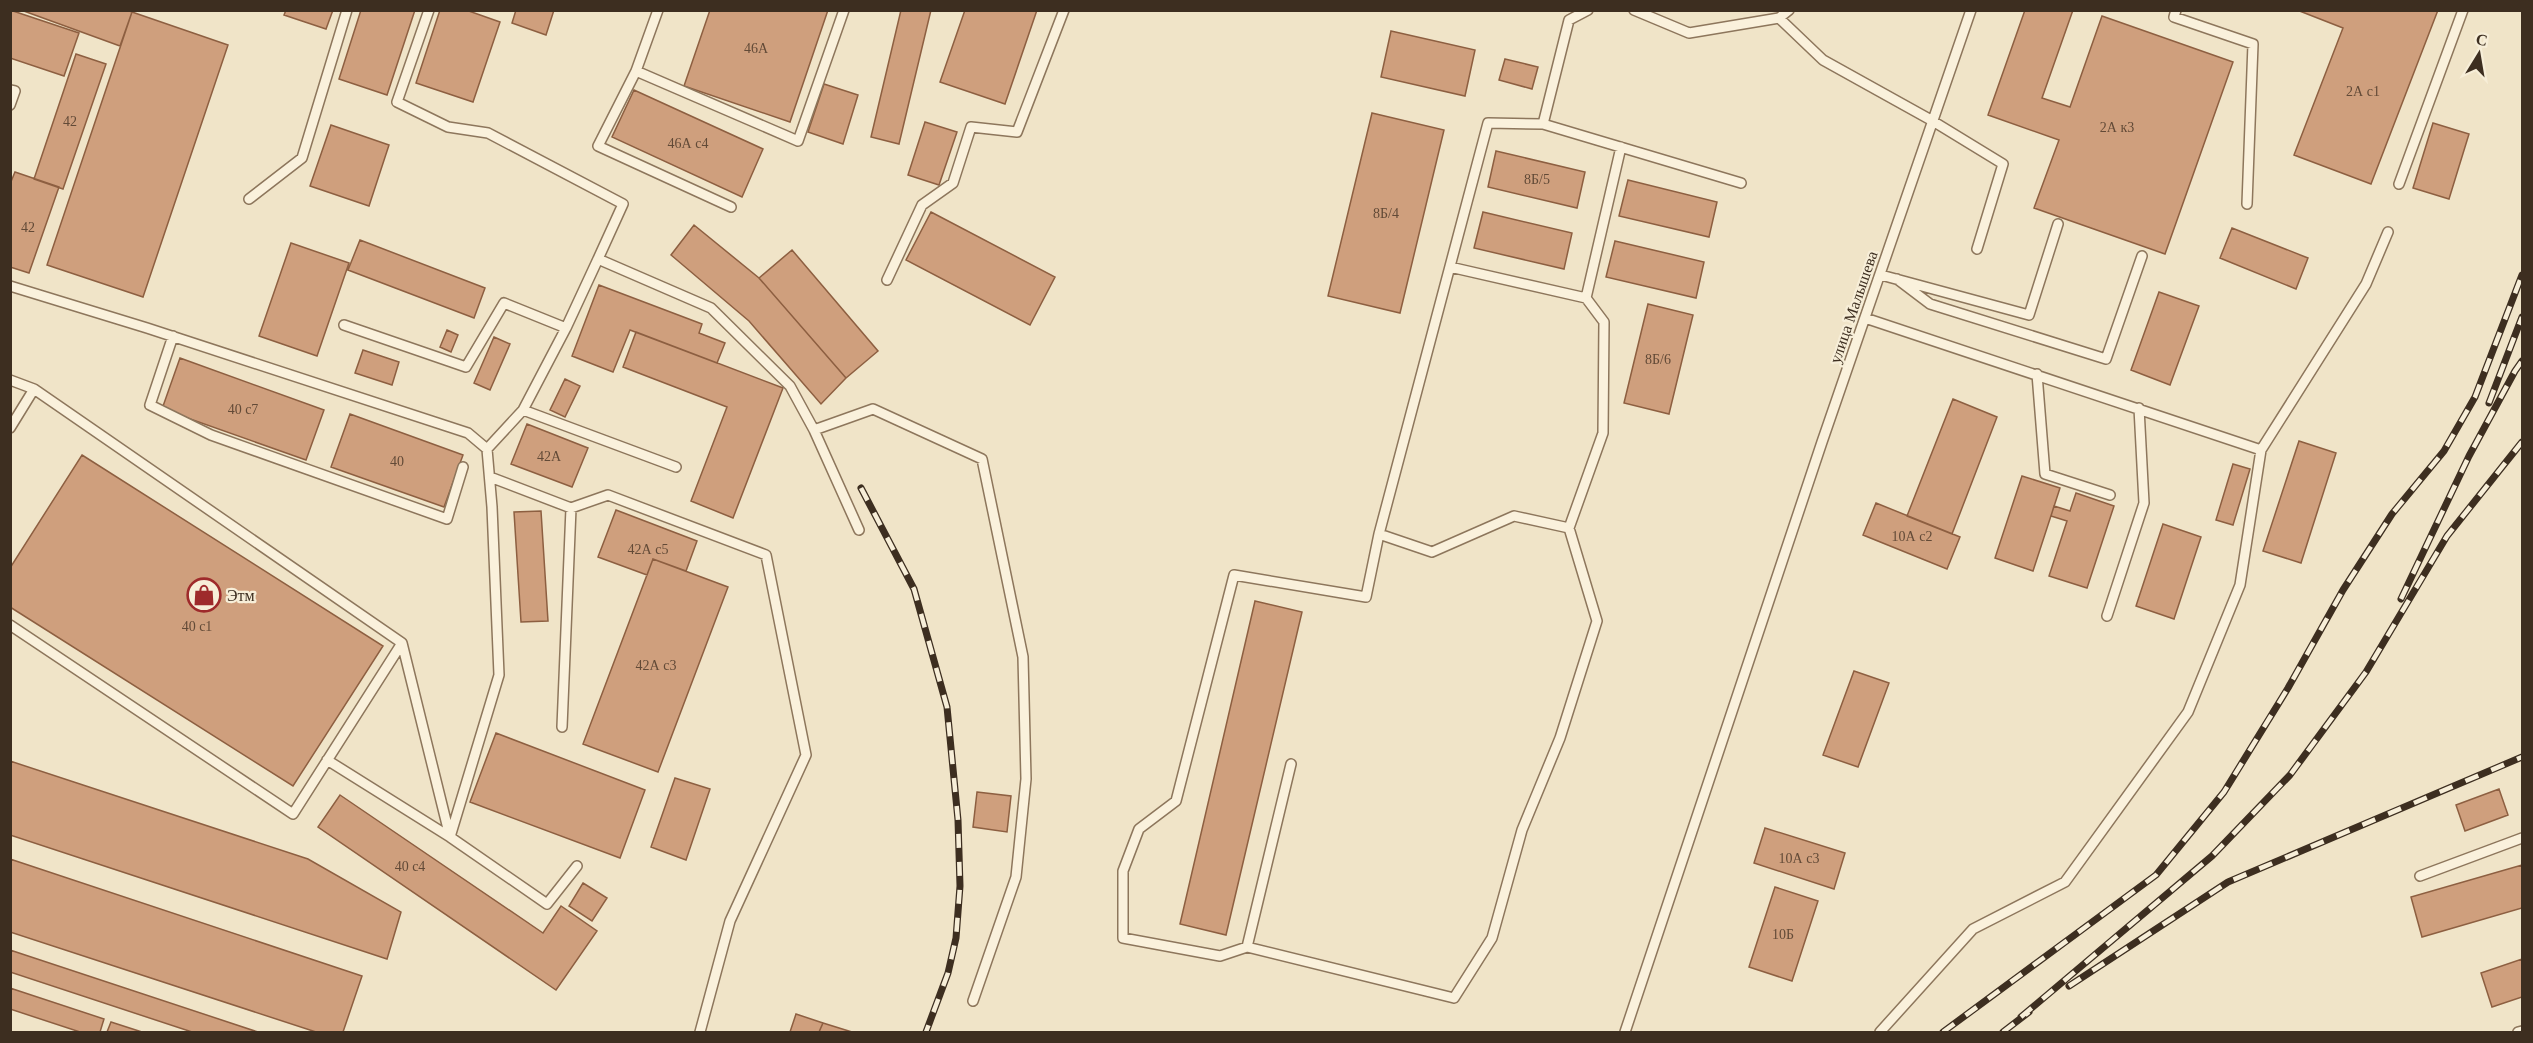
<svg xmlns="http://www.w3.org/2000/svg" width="2533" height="1043" viewBox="0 0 2533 1043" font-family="'Times New Roman',serif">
  <rect width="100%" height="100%" fill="#f0e4c8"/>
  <path fill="#cf9f7d" stroke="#8d5f41" stroke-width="1.5" d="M10,10L79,33L64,76L10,58Z
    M21,10H127L132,12L120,46Z
    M286,10H333L326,29L284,15Z
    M361,10H415L387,95L339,79Z
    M440,10H466L500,22L473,102L416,83Z
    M516,10H554L546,35L512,23Z
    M710,10H828L790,122L684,86Z
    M901,10H931L899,144L871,137Z
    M965,10H1037L1005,104L940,82Z
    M2025,10H2073L2042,98L2070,107L2102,16L2233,62L2165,254L2034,208L2059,140L1988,115Z
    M2297,10H2438L2371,184L2294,155L2343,28Z
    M132,12L228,45L143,297L47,265Z
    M1391,31L1475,50L1465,96L1381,77Z
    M76,54L106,64L63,189L34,179Z
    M1505,59L1538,67L1532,89L1499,80Z
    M824,84L858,95L843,144L808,132Z
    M634,90L763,149L742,197L612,137Z
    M1372,113L1444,130L1400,313L1328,296Z
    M925,122L957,132L939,185L908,175Z
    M2433,123L2469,134L2449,199L2413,188Z
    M331,125L389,145L369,206L310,186Z
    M1496,151L1585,172L1577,208L1488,187Z
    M15,172L59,187L29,273L10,267V184Z
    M1628,180L1717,202L1709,237L1619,216Z
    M931,212L1055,277L1030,325L906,260Z
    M1483,212L1572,233L1564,269L1474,248Z
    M694,225L759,278L846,378L821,404L749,321L671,255Z
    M2232,228L2308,258L2296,289L2220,258Z
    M360,240L485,288L474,318L348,270Z
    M1615,241L1704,262L1696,298L1606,277Z
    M291,243L349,263L317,356L259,336Z
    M792,250L878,351L846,378L759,278Z
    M599,285L702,324L699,333L725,343L717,363L630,330L613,372L572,356Z
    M2159,292L2199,306L2170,385L2131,370Z
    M1648,304L1693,315L1669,414L1624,403Z
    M447,330L458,335L451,352L440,347Z
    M636,332L783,388L733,518L691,501L727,407L623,367Z
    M494,337L510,344L490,390L474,383Z
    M363,350L399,362L392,385L355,373Z
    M180,358L324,410L306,460L162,409Z
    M565,379L580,386L565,417L550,410Z
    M1953,399L1997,417L1952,534L1907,516Z
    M350,414L463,455L444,507L331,467Z
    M527,424L588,448L572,487L511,464Z
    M2299,441L2336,453L2301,563L2263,551Z
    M82,455L383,646L293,786L10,607V568Z
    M2233,464L2250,469L2233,525L2216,520Z
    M2022,476L2060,488L2033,571L1995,558Z
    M2076,493L2114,506L2087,588L2049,576L2067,521L2051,516L2054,506L2070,511Z
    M1876,503L1960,537L1947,569L1863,535Z
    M616,510L697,541L686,571L653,559L647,575L598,557Z
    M541,511L548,621L521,622L514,512Z
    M2163,524L2201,537L2174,619L2136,606Z
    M653,559L728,587L658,772L583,744Z
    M1255,601L1302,612L1226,935L1180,924Z
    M1854,671L1889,683L1858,767L1823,755Z
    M496,733L645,790L620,858L470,802Z
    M10,761L308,859L401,912L387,959L10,835Z
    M675,778L710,789L686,860L651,847Z
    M2499,789L2508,815L2465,831L2456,805Z
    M977,792L1011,796L1007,832L973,827Z
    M340,795L543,933L561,906L597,931L556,990L318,827Z
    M1765,828L1845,853L1834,889L1754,863Z
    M10,859L362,976L343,1032H316L10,932Z
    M2522,865V908L2422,937L2411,897Z
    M583,883L607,898L592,921L569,906Z
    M1775,887L1818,901L1792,981L1749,967Z
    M10,950L258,1032H192L10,972Z
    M2522,959V997L2492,1007L2481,973Z
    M10,988L104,1019L100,1032H80L10,1009Z
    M796,1014L823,1023L819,1032H790Z
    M111,1022L142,1032H107Z
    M823,1023L852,1032H819Z"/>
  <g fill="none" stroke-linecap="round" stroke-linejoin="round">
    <g stroke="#8d765c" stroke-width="12">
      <path id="lane" d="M429,10L397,102L448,127L488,133L623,204L598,259
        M658,10L636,71L598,146L731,207
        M1588,10L1569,20L1543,124L1741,183
        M1634,10L1689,33L1779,18L1789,10
        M2176,10L2174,17L2253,44L2247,204
        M1779,18L1823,60L1931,120L2003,164L1977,249
        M636,71L798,141L844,10
        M10,90L15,91L10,105
        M2399,184L2463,10
        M249,199L302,158L347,10
        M1450,267L1586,298L1621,147
        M1881,275L2029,315L2058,224
        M1897,279L1930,304L2106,359L2142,256
        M887,280L922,205L953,183L971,127L1017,132L1064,10
        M10,286L147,328L468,433L487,449L492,507L499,675L450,837L327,760
        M1865,318L2261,450L2240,585L2188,712L2065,882L1973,929L1880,1032
        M344,325L466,367L504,303L566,328L598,259L711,308L790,386L814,430L859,530
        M173,336L150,405L211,435L447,519L463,467
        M2037,374L2045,474L2110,495
        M10,380L34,389L402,643L450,837L547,904L577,866
        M523,410L566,328
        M10,428L34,389
        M814,430L873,409L982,459L1023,657L1026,779L1016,877L973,1001
        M487,449L523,410L676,467
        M2261,450L2366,284L2388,232
        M490,477L571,508L608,495L766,555L806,755L730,921L700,1032
        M1569,528L1603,433L1604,322L1586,298
        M2107,616L2144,503L2139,408
        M10,625L293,814L402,643
        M562,727L571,508
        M1291,764L1247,947L1454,998L1492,938L1522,830L1560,738L1597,621L1569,528L1514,516L1432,552L1379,534L1488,123L1543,124
        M2420,876L2522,838
        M1247,947L1220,956L1123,938V871L1139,829L1176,801L1234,575L1366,597L1379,534
        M1625,1032L1822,442L1971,10
        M2518,1032L2522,1031"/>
    </g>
    <use href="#lane" stroke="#faf1dc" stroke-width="9"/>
    <g stroke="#3d2e20" stroke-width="7">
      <path id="rail" d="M2489,403L2522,317
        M861,488L914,589L947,707L958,820L960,886L956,938L948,973L926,1032
        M2401,599L2469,456L2515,371L2522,361
        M2069,986L2228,882L2522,757
        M2021,1017L2212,856L2290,775L2366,672L2447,536L2522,442
        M1943,1032L2156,875L2224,792L2288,688L2343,590L2392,514L2444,451L2475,397L2522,275
        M2003,1032L2029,1012"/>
    </g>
    <use href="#rail" stroke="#f7eed8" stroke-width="4.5" stroke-dasharray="14" stroke-linecap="butt"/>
  </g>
  <defs>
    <g id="shop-ring" transform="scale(1.725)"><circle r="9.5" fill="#f7eed8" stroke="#9e2a2b" stroke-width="1.5"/><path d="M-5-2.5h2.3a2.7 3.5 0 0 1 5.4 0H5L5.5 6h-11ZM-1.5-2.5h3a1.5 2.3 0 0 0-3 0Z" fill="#9e2a2b"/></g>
  </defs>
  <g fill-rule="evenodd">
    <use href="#shop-ring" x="204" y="595"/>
  </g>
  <g text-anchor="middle" stroke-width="4.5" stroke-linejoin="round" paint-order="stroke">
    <g font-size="14" fill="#624a37">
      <text x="756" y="53">46А</text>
      <text x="2363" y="96">2А с1</text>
      <text x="70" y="126">42</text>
      <text x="2117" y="132">2А к3</text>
      <text x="688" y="148">46А с4</text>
      <text x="1537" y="184">8Б/5</text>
      <text x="1386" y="218">8Б/4</text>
      <text x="28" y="232">42</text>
      <text x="1658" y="364">8Б/6</text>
      <text x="243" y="414">40 с7</text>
      <text x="549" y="461">42А</text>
      <text x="397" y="466">40</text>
      <text x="1912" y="541">10А с2</text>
      <text x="648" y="554">42А с5</text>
      <text x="197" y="631">40 с1</text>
      <text x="656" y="670">42А с3</text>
      <text x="1799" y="863">10А с3</text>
      <text x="410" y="871">40 с4</text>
      <text x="1783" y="939">10Б</text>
    </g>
    <g font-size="16" fill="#3d2e20" stroke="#f7eed8">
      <text transform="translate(1853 307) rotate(-71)" y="6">улица Малышева</text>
    </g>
    <g font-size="16" fill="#3d2e20" stroke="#f7eed8" text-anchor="start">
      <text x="227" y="601">Этм</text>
    </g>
  </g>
  <rect width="2533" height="1043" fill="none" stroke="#3d2e20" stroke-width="24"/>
  <g transform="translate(2479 54) rotate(11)" stroke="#f7eed8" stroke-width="4.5" paint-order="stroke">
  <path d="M0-4.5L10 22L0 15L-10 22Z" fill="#3d2e20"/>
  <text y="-9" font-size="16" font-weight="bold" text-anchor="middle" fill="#3d2e20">С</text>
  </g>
</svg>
